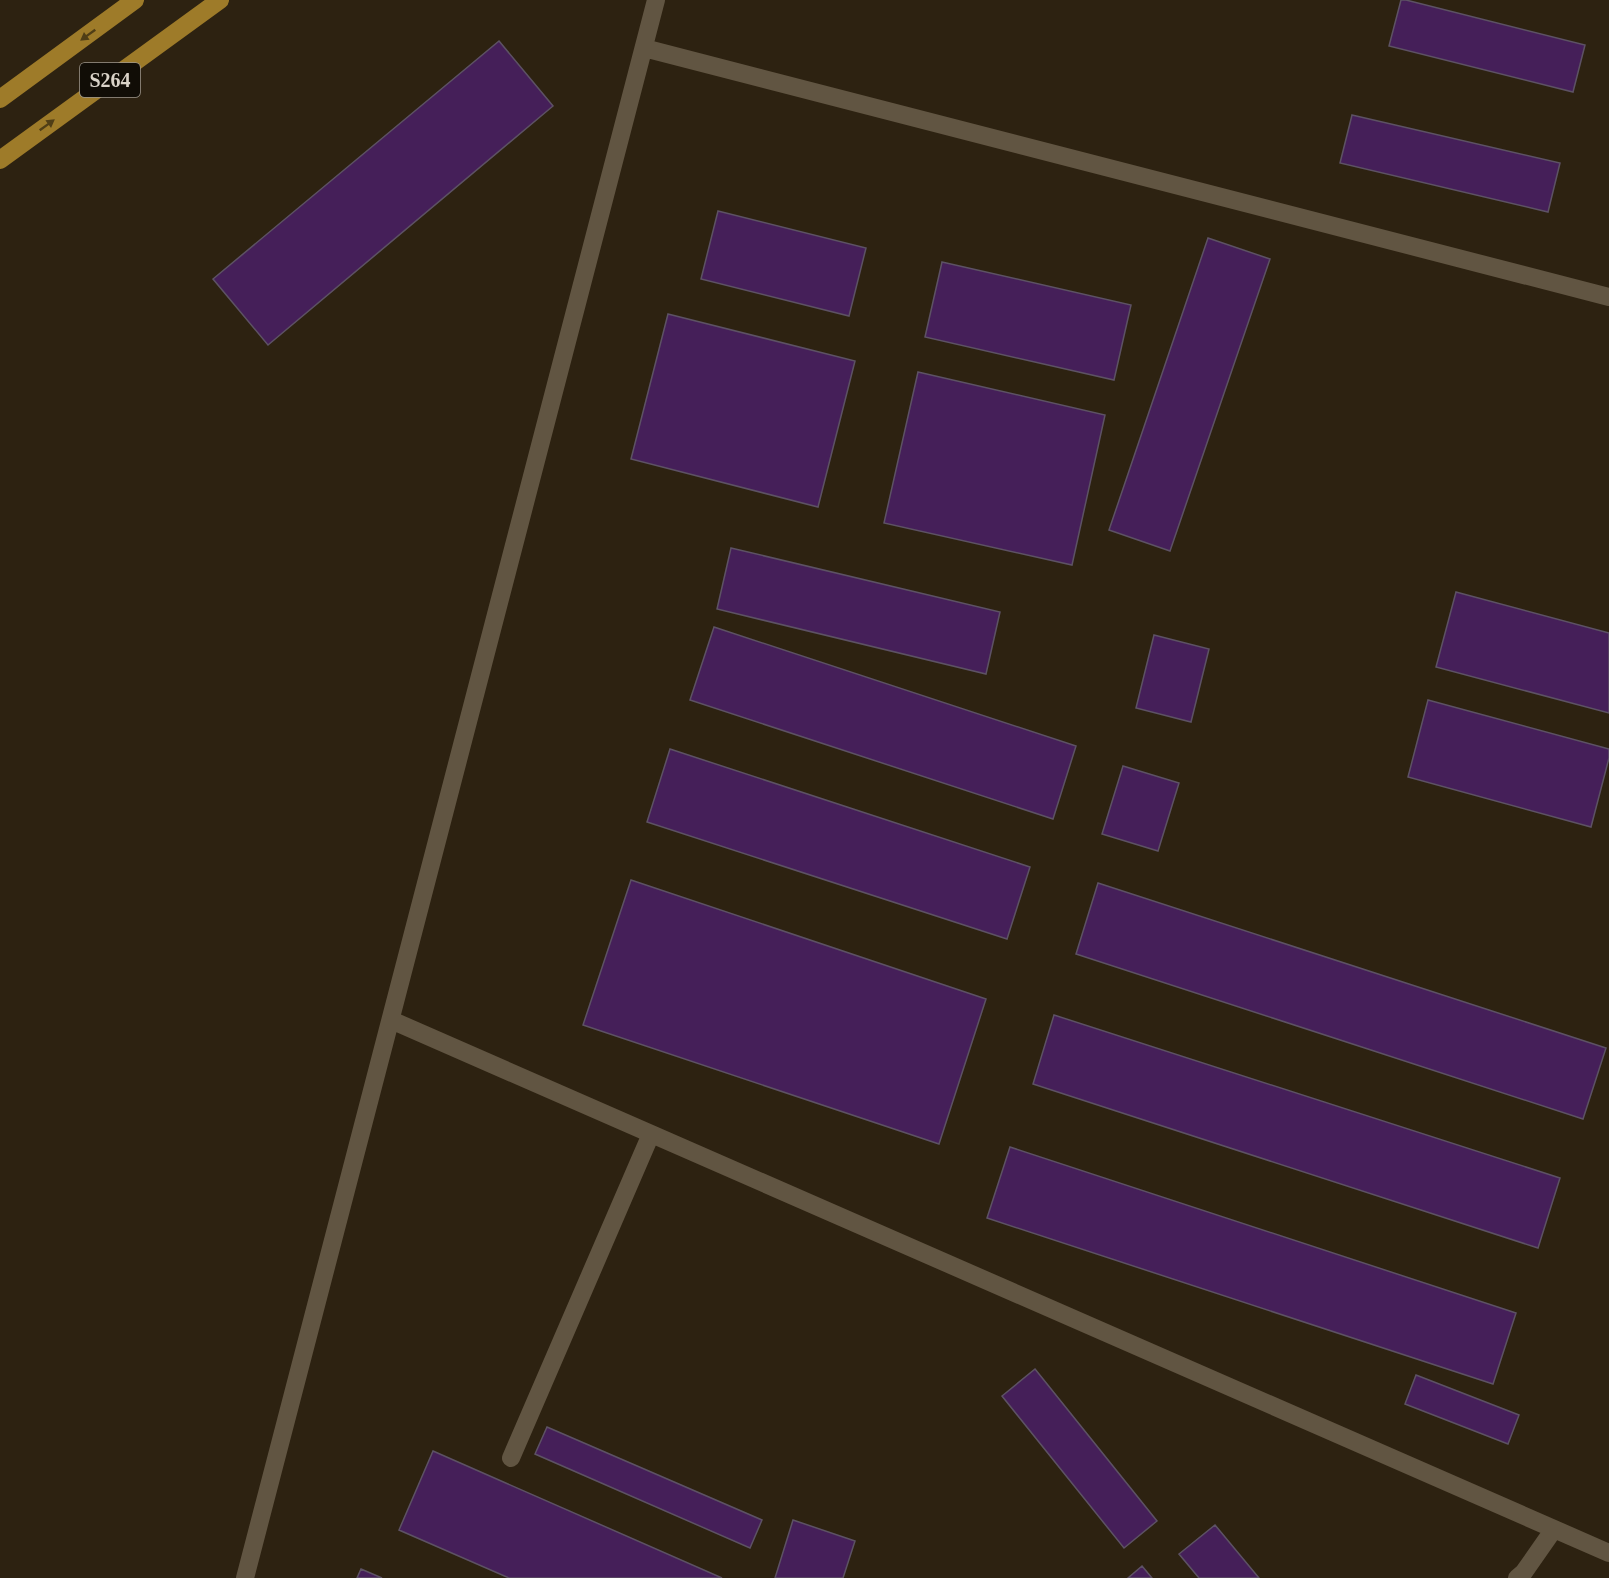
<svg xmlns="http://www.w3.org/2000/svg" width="1609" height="1578" viewBox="0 0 1609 1578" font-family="Georgia,serif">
  <rect width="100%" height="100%" fill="#2d2211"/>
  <path fill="#451f59" stroke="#5d5264" stroke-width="1.5" d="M1401,0H1406L1585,45L1573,92L1389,46Z
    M499,41L553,106L268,345L213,279Z
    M1352,115L1560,163L1548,212L1340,163Z
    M718,211L866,248L849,316L701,279Z
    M1208,238L1270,259L1170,551L1109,530Z
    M942,262L1131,305L1114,380L925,337Z
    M668,314L855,361L818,507L631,459Z
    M918,372L1105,415L1072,565L884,523Z
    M731,548L1000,612L986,674L717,609Z
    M1456,592L1609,633V713L1436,667Z
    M714,627L1076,746L1053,819L690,700Z
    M1154,635L1209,649L1191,722L1136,708Z
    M1428,700L1609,749V758L1591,827L1408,777Z
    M670,749L1030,867L1007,939L647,822Z
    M1123,766L1179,783L1158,851L1102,834Z
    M631,880L986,999L939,1144L583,1025Z
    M1098,883L1606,1048L1583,1119L1076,954Z
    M1054,1015L1560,1178L1538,1248L1033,1084Z
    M1010,1147L1516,1313L1493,1384L987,1218Z
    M1035,1369L1157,1521L1124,1548L1002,1396Z
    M1416,1375L1519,1415L1508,1444L1405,1404Z
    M547,1427L762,1520L750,1548L535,1454Z
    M433,1451L722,1578H509L399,1530Z
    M793,1520L855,1541L843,1578H775Z
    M1215,1525L1259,1578H1199L1179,1554Z
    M1142,1566L1152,1578H1128Z
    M361,1569L382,1578H357Z"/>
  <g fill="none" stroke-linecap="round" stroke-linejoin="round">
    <path stroke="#615542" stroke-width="18" d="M644,48L1609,297
      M391,1020L1609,1553
      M511,1458L651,1134
      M245,1578L656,0
      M1517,1578L1524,1572L1554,1529"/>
    <path stroke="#9e7b29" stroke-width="18" d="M0,99L135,0
      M0,160L220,0"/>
  </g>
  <defs><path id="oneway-solid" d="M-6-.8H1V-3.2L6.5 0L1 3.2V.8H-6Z" transform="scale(1.5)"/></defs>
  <g fill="#503e16">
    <use href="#oneway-solid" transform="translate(88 35) rotate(144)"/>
    <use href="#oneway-solid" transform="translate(47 125) rotate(-36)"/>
  </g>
  <g text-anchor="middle" stroke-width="4.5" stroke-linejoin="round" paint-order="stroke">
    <rect fill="#110d06" stroke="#9e988e" stroke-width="1.5" x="80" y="63" width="60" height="34" rx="4.5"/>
    <g font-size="20" font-weight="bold" fill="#dad3c8">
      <text x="110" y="87">S264</text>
    </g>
  </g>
</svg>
